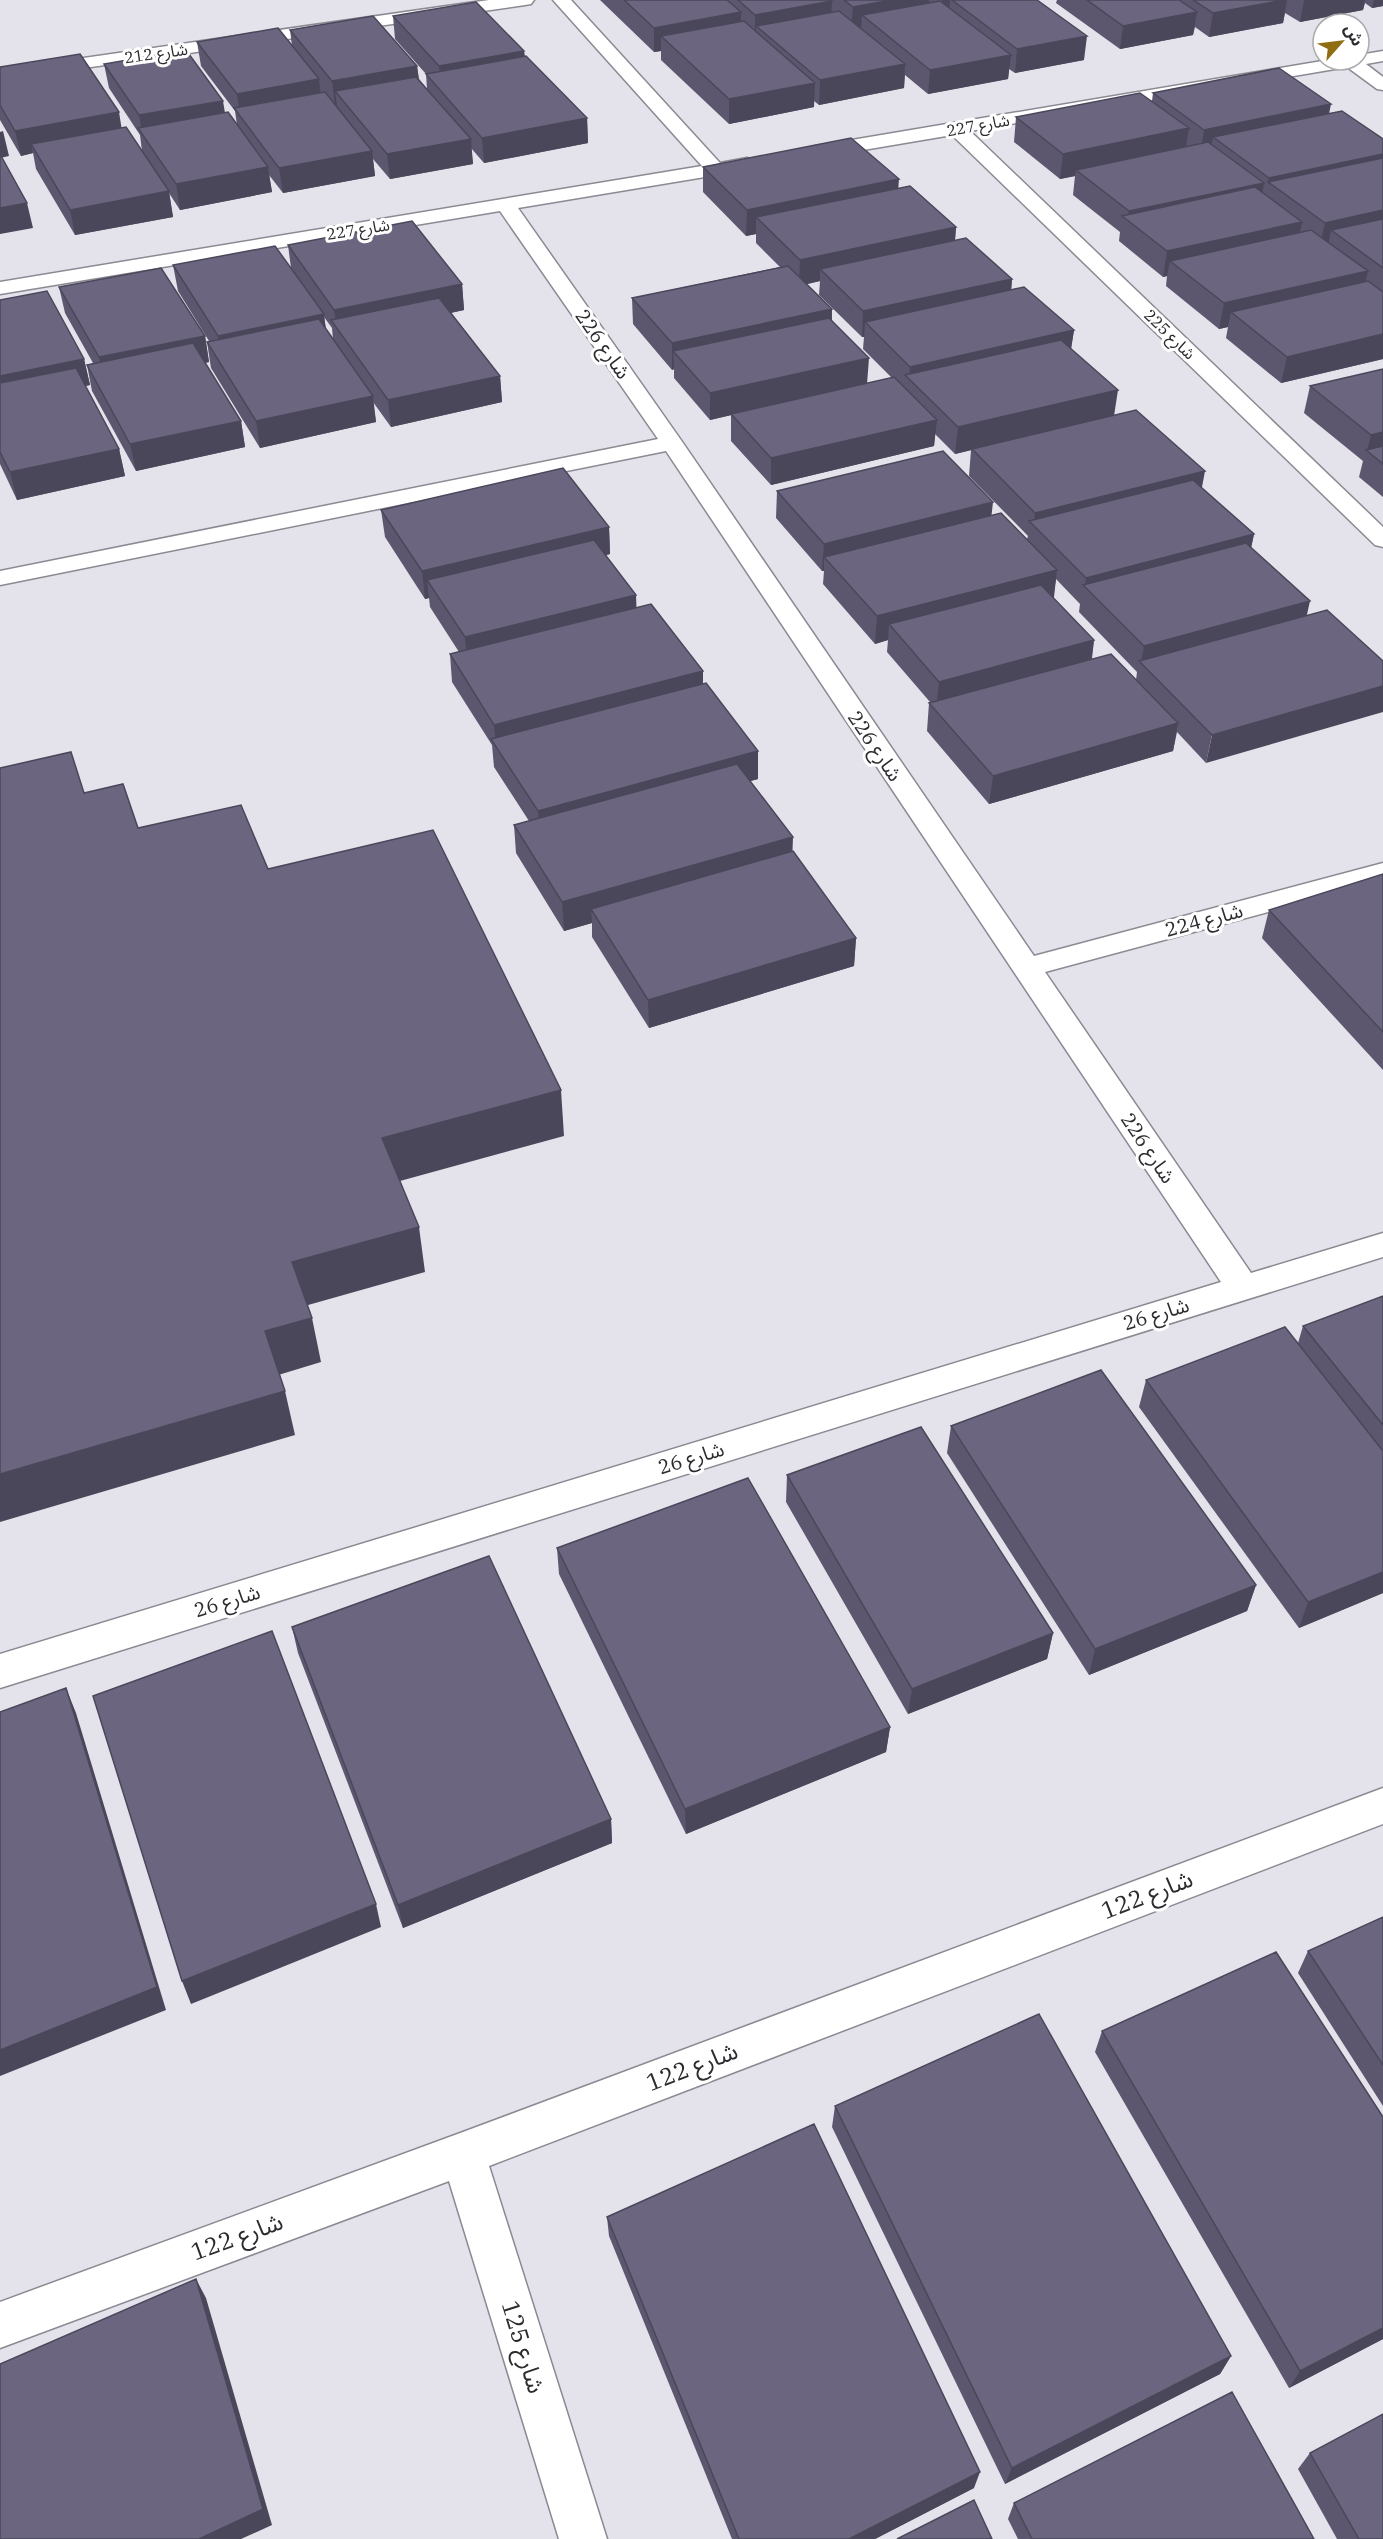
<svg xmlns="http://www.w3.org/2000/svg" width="1383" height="2539" viewBox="0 0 1383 2539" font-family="'IBM Plex Serif','Noto Sans Arabic',serif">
  <rect width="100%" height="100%" fill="#e4e2eb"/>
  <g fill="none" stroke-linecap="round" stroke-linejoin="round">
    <g stroke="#8b8992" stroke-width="3">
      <path id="minor" d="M489,0H534L531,4L525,5L0,80V70Z
        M553,0H571L720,163L747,158L754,160L757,164L754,168L747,170L518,208L683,443L1034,956L1383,863V881L1045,972L1251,1273L1383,1233V1257L0,1688V1654L1221,1282L666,451L0,585V571L658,439L500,211L0,294V282L702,166Z
        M1383,51V61L1366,64L1383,77V90L1377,89L1347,67L970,131L1383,527V547L1375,545L952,135L816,158L809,156L806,152L809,148L816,146L1328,60H1359V55Z
        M1383,1788V1824L489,2166L607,2539H559L449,2181L0,2348V2302L463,2132Z"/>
    </g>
    <use href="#minor" fill="#fff" fill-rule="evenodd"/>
  </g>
  <path fill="#5c576e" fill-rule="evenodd" d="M600,0H1037L1084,60L1015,73L1009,69L1008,79L928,94L905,75L904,88L819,105L814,101V107L729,124L661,60V51L654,52Z
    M1057,0H1383V6L1372,8L1365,3L1363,10L1300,22L1285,13L1283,23L1209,37L1195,27L1193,35L1120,49L1056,3Z
    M393,16L524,51L525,57L587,118L588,143L484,163L471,148L473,164L390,179L373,159L375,176L283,193L269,175L272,192L180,210L169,193L173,217L75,235L36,169L33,153L21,156L0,120V67L122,128L142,151L140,135L109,88L104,64L225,113L237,125L235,111L201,66L197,42L292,46L290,30L417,66L419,79L427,89L426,74L395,39Z
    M1153,93L1330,113L1383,139V359L1281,383L1226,338L1228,327L1219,329L1166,286L1167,276L1163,277L1119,241L1120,232L1073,195L1075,176L1060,179L1014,142L1016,117L1152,101Z
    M703,167L898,189L956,227L955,240L1012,279L1011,290L1074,330L1071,348L1114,415L1202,488L1254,534L1206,763L1177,732L1173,751L989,804L927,731L929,703L930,702L887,652L888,640L875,644L823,584L824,571H822L776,518L777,491L992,515L1027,539L1028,536L969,476L971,450L955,454L935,434L934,446L771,485L731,441V415L710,420L674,378V369L672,370L633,324L632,298L780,267L756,243V234L746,236L703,192ZM820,281L819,295L862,337H864L863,349L892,378L867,383L832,320V309L807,284ZM1056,579L1080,604L1079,612L1137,672L1136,680L1092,659L1094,640L1053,598Z
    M288,245L462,284L464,310L451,313L500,376L502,402L391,427L373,402L376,422L260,448L211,368L207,342L209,341L178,291L173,265L291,268ZM324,317L332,328L333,340L326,329Z
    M59,287L205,336L209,362L205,363L241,421L245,447L136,471L92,391L87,365L93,363L65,313Z
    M0,300L84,359L90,385L85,386L119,449L125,476L17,500L0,464Z
    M1383,369V497L1359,477L1363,461L1304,413L1310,386Z
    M381,510L609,527L610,554L606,555L636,608L703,683L758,751V779L750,781L792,851L856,938L854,966L649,1028L592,937V923L564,931L516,853L514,825L529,821L494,767L492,745L452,682L450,654L459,652L430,607L429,598L425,599L385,537Z
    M1383,874V1070L1262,938L1269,910Z
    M1383,1296V1593L1299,1628L1139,1407L1146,1380L1298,1343L1303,1326Z
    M951,1426L1256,1585L1247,1611L1089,1675L947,1453Z
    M787,1475L1053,1633L1047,1659L908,1714L786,1502Z
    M557,1548L890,1727L886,1752L686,1834L559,1574Z
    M292,1627L611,1819L612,1843L403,1928L298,1653Z
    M1383,1917V2106L1298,1973L1308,1951Z
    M1102,2031L1383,2339L1289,2388L1095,2052Z
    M835,2106L1231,2356L1220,2374L1005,2484L832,2127Z
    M607,2217L974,2488L875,2539H732L609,2236Z
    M1310,2453L1383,2539H1337L1298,2469Z
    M1014,2503L1314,2539H1018L1008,2519Z"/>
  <path fill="#4b475a" d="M892,0H929L928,17L862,15L861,29L851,31L853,7Z
    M942,0H950L949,12L941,13Z
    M1284,0H1287L1283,23L1209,37L1213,13Z
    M1304,0H1365L1363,10L1300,22Z
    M1374,0H1383V6L1372,8Z
    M832,1L831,25L756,26V38L755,39V15Z
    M741,12V36H661V51L654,52V28Z
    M1197,12L1193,35L1120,49L1123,26Z
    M1087,36L1084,60L1015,73L1017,49Z
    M524,51L526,75L441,90L439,66Z
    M1011,55L1008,79L928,94L930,70Z
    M905,64L904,88L819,105L820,80Z
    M417,66L420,90L335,91L337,105L335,106L332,81Z
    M319,79L322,104L240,116L237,94Z
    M815,83L814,107L729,124V99Z
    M223,101L227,125L142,133L139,115Z
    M1331,104L1326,129L1213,137L1210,153L1200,155L1204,130Z
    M119,112L123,137L31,144L33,153L21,156L15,131Z
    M587,118L588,143L484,163L482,138Z
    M1189,128L1185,153L1076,170L1075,176L1060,179L1063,154Z
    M3,131L9,156L0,158V132Z
    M471,139L473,164L390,179L387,154Z
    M372,151L375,176L283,193L279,168Z
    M1383,154V178L1268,182L1269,178Z
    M268,167L272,192L180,210L176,184Z
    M899,179L897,205L756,217V234L746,236L747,210Z
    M1264,183L1260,208L1127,220L1129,211Z
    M169,191L173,217L75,235L70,210Z
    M27,203L33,228L0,234V208Z
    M1383,210V235L1331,230L1328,247L1319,249L1325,223Z
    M1302,222L1297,248L1170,261L1167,276L1163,277L1167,251Z
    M956,227L954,253L820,269V281L799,286L800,260Z
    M1368,271L1362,296L1231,312L1228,327L1219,329L1224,303Z
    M1012,279L1010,305L865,322L864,337H862L863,311Z
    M462,284L464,310L342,335L337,328L334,310Z
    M832,309L831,335L673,351L674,369L672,370V343Z
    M324,314L327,340L222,362L218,336Z
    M1074,330L1070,356L909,379L910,367Z
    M1383,334V359L1281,383L1287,357Z
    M205,336L209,362L104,384L99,357Z
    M869,358L867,384L710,420V393Z
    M84,359L90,385L0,403V376Z
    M500,376L502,402L391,427L388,400Z
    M1118,390L1114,416L955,454L958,427Z
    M373,396L376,422L260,448L256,421Z
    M937,420L934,446L771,485V458Z
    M241,421L245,447L136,471L130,444Z
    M1383,432V458L1367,451L1371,435Z
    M119,449L125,476L17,500L10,472Z
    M1205,471L1200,498L1034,525L1035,513Z
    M993,502L990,529L824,557V571H822L824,544Z
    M609,527L610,554L438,596L427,580L429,598L425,599L422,571Z
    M1254,534L1248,562L1085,587L1086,578Z
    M1057,570L1054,597L900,637L889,624L888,640L875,644L877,616Z
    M636,595L637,622L467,665L465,637Z
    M1310,601L1304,628L1141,662L1144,646Z
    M1094,640L1090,668L936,710L939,682Z
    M703,671V699L496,746L494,725Z
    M1383,686V712L1206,763L1212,735Z
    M1178,723L1173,751L989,804L993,776Z
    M758,751V779L540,839L538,811Z
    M793,837L792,865L591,909L592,923L564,931L562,902Z
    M856,938L854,966L649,1028L648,1000Z
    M561,1090L564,1136L389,1184L382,1138Z
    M419,1227L425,1272L301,1307L292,1262Z
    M312,1318L321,1362L275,1376L265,1331Z
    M285,1391L295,1435L0,1522V1474Z
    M1383,1572V1593L1299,1628L1308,1602Z
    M1256,1585L1247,1611L1089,1675L1095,1649Z
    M1053,1633L1047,1659L908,1714L912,1689Z
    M66,1688L76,1713L166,2010L0,2076V2050Z
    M890,1727L886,1752L686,1834L685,1809Z
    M611,1819L612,1843L403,1928L398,1905Z
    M376,1904L381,1927L191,2004L182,1981Z
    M196,2279L206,2298L272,2525L241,2539H199Z
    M1383,2328V2339L1289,2388L1300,2371Z
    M1231,2356L1220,2374L1005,2484L1012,2468Z
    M980,2472L974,2488L875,2539H849Z"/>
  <path fill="#6b6580" stroke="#4b475a" stroke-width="1.5" d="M624,0H727L741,12L654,28Z
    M738,0H831L832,1L755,15Z
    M844,0H892L853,7Z
    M952,0H1037L1087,36L1017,49Z
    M1087,0H1179L1197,12L1123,26Z
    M1193,0H1284L1213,13Z
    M940,1L1011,55L930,70L862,15Z
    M476,2L524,51L439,66L393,16Z
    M839,11L905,64L820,80L756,26Z
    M373,16L417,66L332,81L290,30Z
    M744,21L815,83L729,99L661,36Z
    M278,28L319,79L237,94L197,42Z
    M186,50L223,101L139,115L104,64Z
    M80,54L119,112L15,131L0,105V67Z
    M526,56L587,118L482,138L426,74Z
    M1279,68L1331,104L1204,130L1153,93Z
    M416,77L471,139L387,154L335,91Z
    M325,92L372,151L279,168L234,108Z
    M1140,93L1189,128L1063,154L1016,117Z
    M1342,111L1383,139V154L1269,178L1213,137Z
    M228,112L268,167L176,184L138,128Z
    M126,127L169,191L70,210L31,144Z
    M851,138L899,179L747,210L703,167Z
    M1208,142L1264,183L1129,211L1076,170Z
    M0,154L27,203L0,208Z
    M1383,158V210L1325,223L1268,182Z
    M910,186L956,227L800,260L756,217Z
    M1255,187L1302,222L1167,251L1122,216Z
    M1383,219V268L1331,230Z
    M412,221L462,284L334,310L288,245Z
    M1311,230L1368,271L1224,303L1170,261Z
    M966,238L1012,279L863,311L820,269Z
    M275,246L324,314L218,336L173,265Z
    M788,266L832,309L672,343L632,298Z
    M161,268L205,336L99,357L59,287Z
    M1368,281L1383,292V334L1287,357L1231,312Z
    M1024,287L1074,330L910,367L865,322Z
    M47,291L84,359L0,376V300Z
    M439,298L500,376L388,400L331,320Z
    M829,318L869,358L710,393L673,351Z
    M319,319L373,396L256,421L207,342Z
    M1061,340L1118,390L958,427L905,375Z
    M193,343L241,421L130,444L87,365Z
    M76,368L119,449L10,472L0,452V383Z
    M1383,369V432L1371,435L1310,386Z
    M894,377L937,420L771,458L731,414Z
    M1136,410L1205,471L1035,513L972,449Z
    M1383,446V464L1366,450Z
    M943,451L993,502L824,544L777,491Z
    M563,468L609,527L422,571L381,510Z
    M1193,480L1254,534L1086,578L1029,521Z
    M1001,513L1057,570L877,616L824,557Z
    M594,540L636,595L465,637L427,580Z
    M1246,543L1310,601L1144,646L1083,585Z
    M1041,585L1094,640L939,682L889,624Z
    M651,604L703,671L494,725L450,654Z
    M1327,610L1383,661V686L1212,735L1139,661Z
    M1111,654L1178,723L993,776L929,703Z
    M706,683L758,751L538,811L491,739Z
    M71,752L84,793L123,784L138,828L241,805L268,869L433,830L561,1090L382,1138L419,1227L292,1262L312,1318L265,1331L285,1391L0,1474V768Z
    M737,764L793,837L562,902L514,825Z
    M793,851L856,938L648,1000L591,909Z
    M1383,874V1032L1269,910Z
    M1383,1296V1425L1303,1326Z
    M1285,1327L1383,1451V1572L1308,1602L1146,1380Z
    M1101,1370L1256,1585L1095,1649L951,1426Z
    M921,1427L1053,1633L912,1689L787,1475Z
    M748,1478L890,1727L685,1809L557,1548Z
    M489,1556L611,1819L398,1905L292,1627Z
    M272,1631L376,1904L182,1981L93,1696Z
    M66,1688L157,1987L0,2050V1712Z
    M1383,1917V2065L1308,1951Z
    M1276,1952L1383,2117V2328L1300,2371L1102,2031Z
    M1039,2014L1231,2356L1012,2468L835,2106Z
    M814,2124L980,2472L849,2539H739L607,2217Z
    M196,2279L263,2509L199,2539H0V2364Z
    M1232,2392L1314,2539H1032L1014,2503Z
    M1383,2414V2539H1359L1310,2453Z
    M974,2500L992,2539H897Z"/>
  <g text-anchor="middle" stroke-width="6" stroke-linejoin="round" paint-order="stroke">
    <g font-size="16" fill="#2c2b2f" stroke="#fff">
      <text transform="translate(156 53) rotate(-8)" y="6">شارع 212</text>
      <text transform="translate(978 125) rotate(-10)" y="6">شارع 227</text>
      <text transform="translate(358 229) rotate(-9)" y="6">شارع 227</text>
      <text transform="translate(1170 334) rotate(44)" y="6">شارع 225</text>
    </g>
    <g font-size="20" fill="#2c2b2f" stroke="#fff">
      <text transform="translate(603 344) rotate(55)" y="7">شارع 226</text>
      <text transform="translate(875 746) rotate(56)" y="7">شارع 226</text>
      <text transform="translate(1204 920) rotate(-15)" y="7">شارع 224</text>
      <text transform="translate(1148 1148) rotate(56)" y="7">شارع 226</text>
      <text transform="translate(1156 1314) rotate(-17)" y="7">شارع 26</text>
      <text transform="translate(691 1458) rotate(-17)" y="7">شارع 26</text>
      <text transform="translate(227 1601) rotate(-17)" y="7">شارع 26</text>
    </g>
    <g font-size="24" fill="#2c2b2f" stroke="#fff">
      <text transform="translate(1147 1895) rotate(-21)" y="8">شارع 122</text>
      <text transform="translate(692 2067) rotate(-21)" y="8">شارع 122</text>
      <text transform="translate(237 2237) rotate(-20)" y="8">شارع 122</text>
      <text transform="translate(523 2347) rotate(73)" y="8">شارع 125</text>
    </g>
  </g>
  <g transform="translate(1341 42) rotate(62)"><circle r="28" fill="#ffffff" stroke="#abaaac" stroke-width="1.5"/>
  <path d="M0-4.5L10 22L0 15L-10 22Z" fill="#8f6d11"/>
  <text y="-9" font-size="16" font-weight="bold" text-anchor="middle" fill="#2c2b2f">ش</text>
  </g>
</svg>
